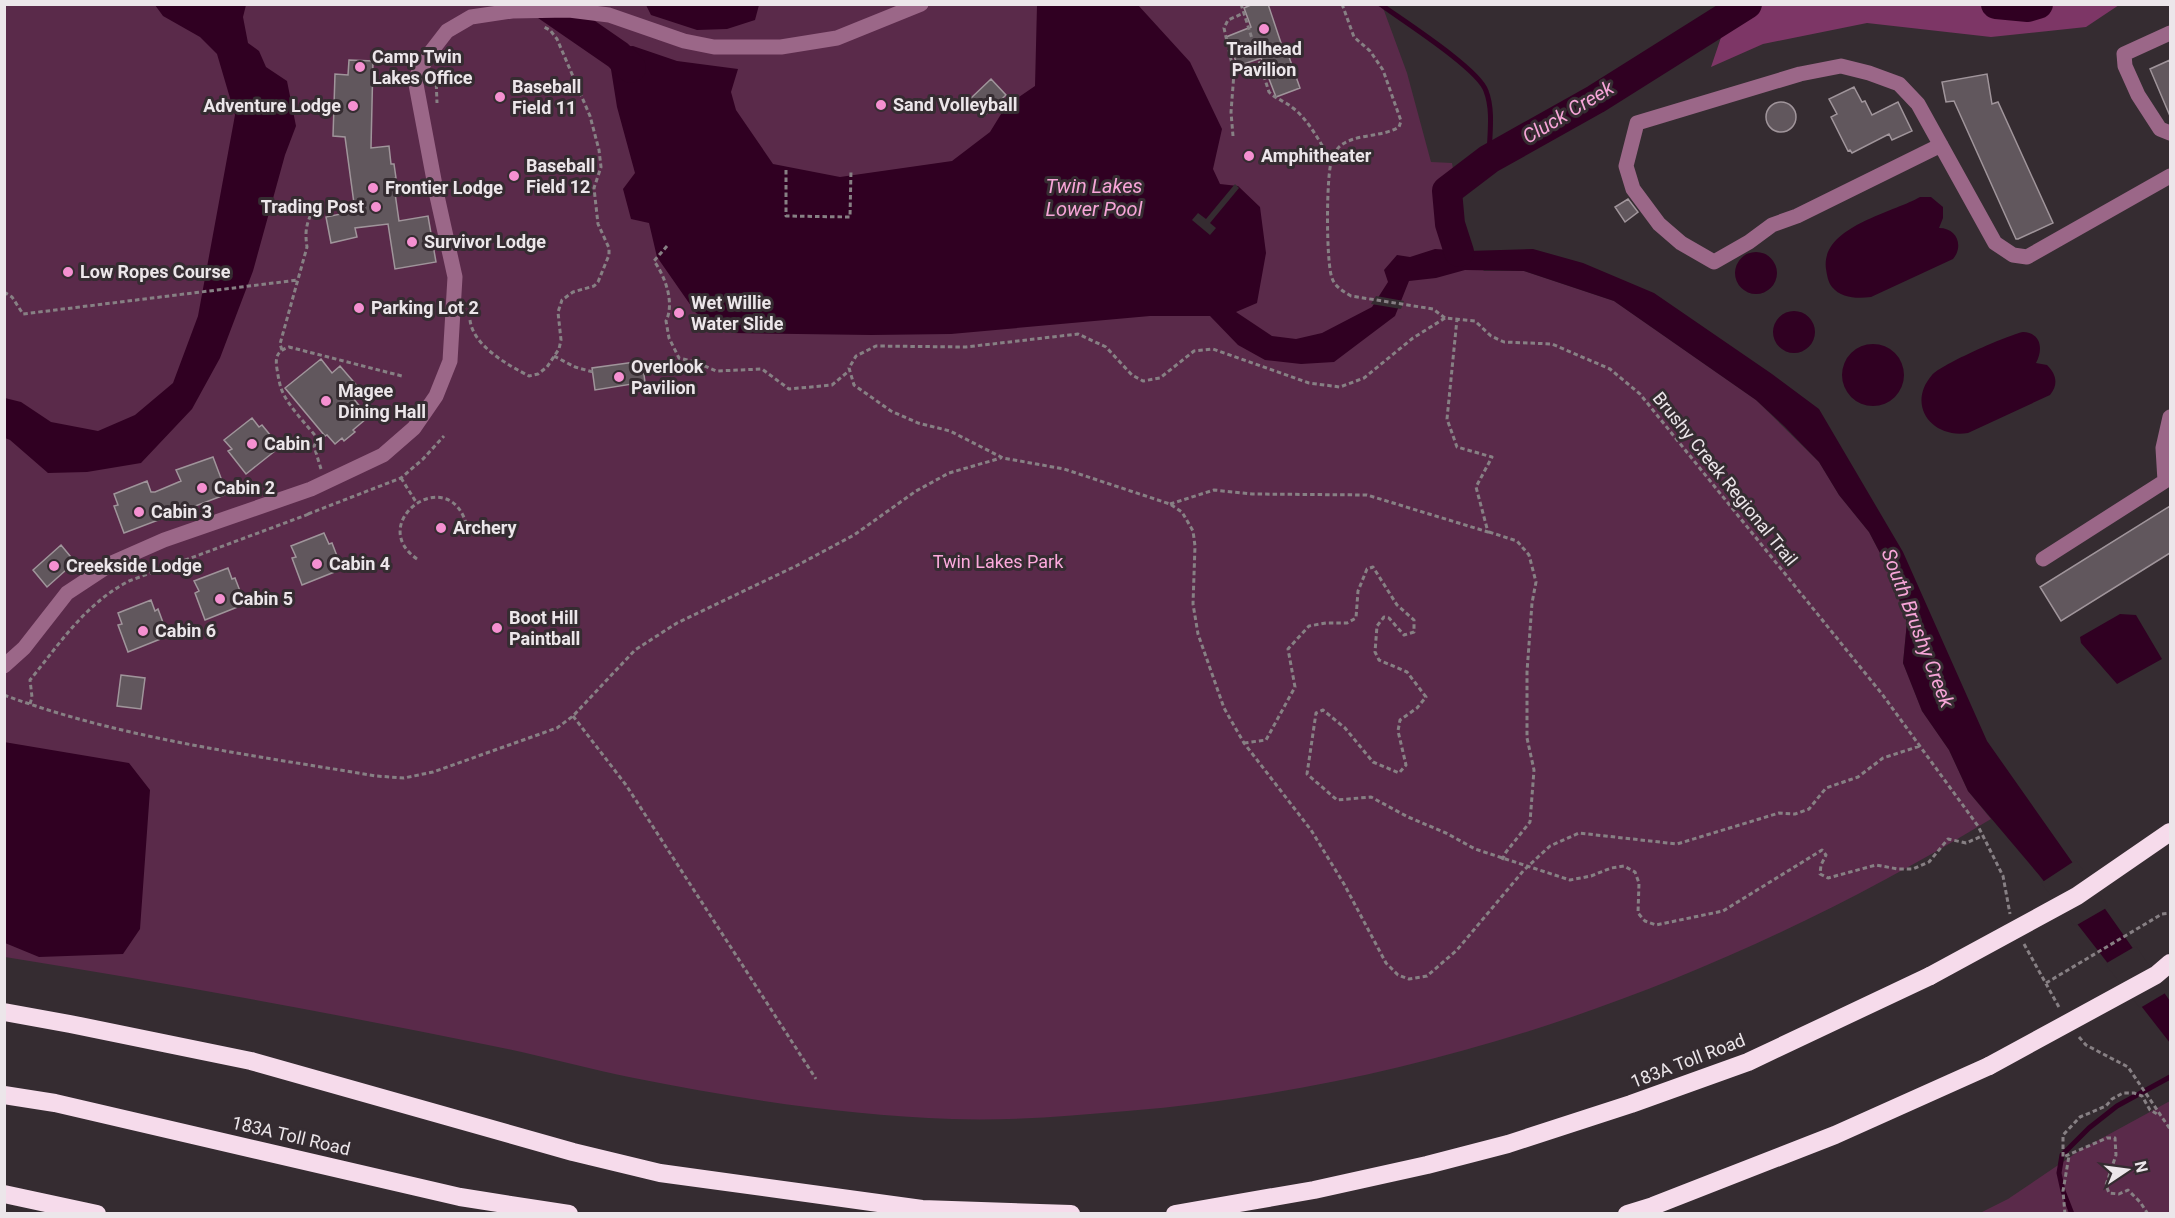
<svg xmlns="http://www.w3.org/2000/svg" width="2175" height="1218" viewBox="0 0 2175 1218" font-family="Roboto,sans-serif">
  <rect width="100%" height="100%" fill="#352c31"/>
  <path fill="#5a2a4a" d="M5,5H1382L1407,73L1431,162L1452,163L1467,251L1484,271H1524L1614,301L1756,400L1819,462L1839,495L1869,532L1889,570L1907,622L1903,663L1922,711L1949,750L1968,791L1991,819C1726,980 1437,1085 1127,1111C1069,1116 1010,1121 952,1119C845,1115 738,1099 634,1078C587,1069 540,1055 493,1046C331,1013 168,983 5,957Z
    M2170,1101V1213H1980L2008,1199L2082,1149Z"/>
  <path fill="#7d3666" d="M1732,5V4L2119,5L2086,27L1991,37L1867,23L1763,44L1711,67Z"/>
  <path fill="#300022" d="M155,5H246L243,17L248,43L259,51L266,67L287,81L296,126L285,155L253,271L220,358L192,409L141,463L87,472L48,473L10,440L5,438V398L21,402L51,422L98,431L135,415L173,383L198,316L235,115L217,54L200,37L163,16Z
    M646,5H759L755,20L727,29L697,30L651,15Z
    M1037,5H1138L1190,62L1222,129L1213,169L1220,184L1238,186L1260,207L1266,253L1257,303L1236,312L1272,336L1296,339L1322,333L1372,307L1388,282L1384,270L1397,255L1410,257L1435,249L1467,251L1533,249L1583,263L1654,293L1772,374L1819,409L1903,552L1987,741L2170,1001V1043L2039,875L1968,791L1949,750L1922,711L1903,663L1907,622L1889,570L1869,532L1839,495L1819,462L1784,426L1756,400L1614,301L1524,271L1465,270L1436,278L1409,281L1395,316L1334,362L1301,364L1265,360L1238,345L1210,316H1150L951,334L871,335L733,333L696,313L657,257L649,223L631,219L623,189L635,173L617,107L610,63L594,47L602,41L613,39L617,47L633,46L677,61L738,69L731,92L736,110L773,164L840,177L952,161L990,132L1006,106L1035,86Z
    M1920,197H1931L1943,207V218L1939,228C1957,228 1964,246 1953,259L1871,297C1857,299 1841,298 1832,287C1828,282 1827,275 1826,269C1820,227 1892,213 1920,197Z
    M1735 273a21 21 0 1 1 42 0a21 21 0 1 1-42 0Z
    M1773 332a21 21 0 1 1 42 0a21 21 0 1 1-42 0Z
    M2023,332C2042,333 2043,350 2036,363L2047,365C2056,374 2059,384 2050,395L1968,433C1932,439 1906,405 1932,375C1942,364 2008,335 2023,332Z
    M1842 375a31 31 0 1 1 62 0a31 31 0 1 1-62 0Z
    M2120,614L2136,615L2162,659L2117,684L2081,643L2080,637Z
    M4,742L129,763L150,790L140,929L123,954L39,957L5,943Z"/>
  <path fill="#352c31" d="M1235,184L1239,188L1210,223L1216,228L1210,235L1192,220L1198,213L1206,219Z
    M1376,296L1404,301L1401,309L1371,304Z
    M2076,860L2108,907L2075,926L2041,883Z
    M2136,946L2167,992L2140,1008L2105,964Z"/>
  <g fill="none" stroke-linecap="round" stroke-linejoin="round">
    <path stroke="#300022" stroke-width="5" d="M1380,4C1402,20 1479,69 1486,91C1494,111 1489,138 1489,159
      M2072,1214L2063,1191L2059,1173L2062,1155L2089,1128L2117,1106L2170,1077"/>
    <path stroke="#300022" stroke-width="30" d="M544,4L618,55L631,68
      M1996,4L2028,7L2038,4
      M1459,252L1450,224L1447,191L1489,159L1596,99L1747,4"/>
  </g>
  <path fill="#61575d" stroke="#a0959b" stroke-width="1.5" d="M1253,4H1268L1285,55L1288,54L1300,88L1276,97L1261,58L1238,66L1226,37L1251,27L1244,8Z
    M349,60L373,61L371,148L389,146L391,164H394L396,178L393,179L399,221L428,216L436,262L395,269L388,224L355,228L357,237L331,243L326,217L355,211L345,137L333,136L335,74L348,75Z
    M2170,60V116L2150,69Z
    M1987,74L1992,104L1998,102L2053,223L2018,239H2016L1954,101L1946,102L1942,82Z
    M991,79L1006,95L984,116L969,100Z
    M1854,87L1862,102L1865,101L1872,115L1898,102L1912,131L1892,140L1889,134L1852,153L1850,150L1848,151L1831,117L1837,114L1829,99Z
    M1766 117a15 15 0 1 1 30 0a15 15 0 1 1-30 0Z
    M1628,199L1638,212L1625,222L1615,207Z
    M321,359L332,373L340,366L358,387L350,394L361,408L359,410L366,419L353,430L355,432L344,441L342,438L335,444L327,435L325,436L285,388Z
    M642,361L645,382L595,390L592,368Z
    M252,418L259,427L262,425L280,447L246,474L228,451L232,449L224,440Z
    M213,457L227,494L124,533L114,506L118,505L114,494L147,481L151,492H155L181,481L176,470Z
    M2170,506V553L2061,621L2040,587Z
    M324,533L329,544L332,543L342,569L302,585L292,558L296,557L291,546Z
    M61,545L75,562L47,587L33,570Z
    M228,568L232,579L235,578L245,604L205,620L195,593L199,591L194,581Z
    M151,600L155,611L158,609L168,636L128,652L118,625L122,624L118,613Z
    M121,675L145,678L141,709L117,706Z"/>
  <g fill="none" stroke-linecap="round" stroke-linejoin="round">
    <path stroke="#878084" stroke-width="3" stroke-dasharray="4.5 3" stroke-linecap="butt" d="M1241,4L1269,92C1277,100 1285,101 1293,108C1309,120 1320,143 1331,160
      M1342,4L1354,37L1370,51L1383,70L1401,121L1399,127C1381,138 1354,133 1339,147C1336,150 1333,156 1332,159C1326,174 1326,263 1332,278C1335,287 1343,291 1351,296L1433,309L1445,318L1475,321L1491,336L1504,342L1552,344L1610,369L1640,394L1882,694L1978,826L2003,876L2010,914
      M436,77L437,103
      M1233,136L1231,112L1234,73L1224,28L1228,20L1244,13
      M786,170V216L850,217L851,170
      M667,246L654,261C665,276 675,303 666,321L669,338L679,358L696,362L716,371L762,369L789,389L832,385L850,370
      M4,292L12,297L23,314L298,280
      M1445,318L1413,338L1364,378L1340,387L1309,383L1213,349L1194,351L1160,378L1143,381L1132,375L1106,347L1078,334L966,347L876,346L856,356L849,368L854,385L891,411L918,423L950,431L1003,458L1064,469L1170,504L1182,512L1193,531L1195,546L1193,604L1198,634L1224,708L1244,743L1311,830L1344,884L1386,963L1398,975L1409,979L1427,976L1457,950L1524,870L1550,846L1579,833L1677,844L1779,813L1795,814L1809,809L1826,788L1858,777L1883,758L1920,746
      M470,320C473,346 508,365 529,376L538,374L547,367L559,349L561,340L558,312L562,300L573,292L594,286L598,282L609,255V248L598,224L594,188L601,167L599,150L590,116L557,39L550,30L544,27
      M282,350L280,344L307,247C304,227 308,222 315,204
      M554,356L575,367L593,372
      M642,368L666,364L679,358
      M321,469L314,446L318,439C307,425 286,404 281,388C279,382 278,375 277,369C275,357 277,351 289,347L402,376
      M401,478L416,502
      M1170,504L1214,490L1252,494L1367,495L1488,532L1476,487L1492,457L1457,447L1447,419L1457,319
      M308,514L401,478L423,459L444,436
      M1489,532L1517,541L1529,555L1536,582L1532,603L1527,672V738L1534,770L1530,822L1506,852L1502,860
      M417,559C364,522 451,460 467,527
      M4,695C123,739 252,755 376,776L404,778L433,772L557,728L573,716L635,650L677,623L796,566L854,535L916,491L949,473L1001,458
      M30,704L32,697L30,680C61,642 85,604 129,581L309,514
      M573,716L626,785L816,1079
      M1244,743L1266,740L1295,687L1288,649L1309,626L1326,623H1347L1356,618L1358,591L1367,569L1373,567L1397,605L1414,620V632L1404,635L1389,618L1384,617L1377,626L1375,652L1379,660L1407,672L1426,697L1417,708L1400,720L1398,731L1406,765L1399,773L1373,762L1345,728L1323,710L1316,713L1307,774L1337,800L1371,797L1408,817L1446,833L1475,849L1570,880L1591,876L1611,868L1624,866L1635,872L1639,883L1638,913L1645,921L1656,925L1723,911L1822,850L1826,855L1821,865L1820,874L1828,878L1876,865L1898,869H1913L1929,862L1948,839L1966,843L1982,836
      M2024,944L2060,1009
      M2046,983L2162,914L2170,913
      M2079,1037L2086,1045L2128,1067L2170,1129
      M2065,1214L2063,1191L2069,1156
      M2148,1214L2140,1202L2128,1190L2119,1194L2109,1193L2106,1185L2116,1155L2115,1138H2107L2063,1157V1135L2080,1117L2106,1106L2112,1099L2123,1093H2134L2142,1096L2150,1110L2159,1115"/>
    <path stroke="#9b6788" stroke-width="15" d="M2170,33L2124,54L2125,66L2138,95L2160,129L2170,133
      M1941,145L1797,216L1772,225L1749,242L1714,262L1681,243L1659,224L1633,189L1626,166L1637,123L1800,74L1841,66L1869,73L1899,84L1918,104L1995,243L2013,255L2027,257L2170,176
      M2043,559L2165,481L2163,448L2170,417
      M4,666L24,648L67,593L114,562L164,540L311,489L383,455L414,428L436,396L450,361L455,277L437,196L415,79L430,53L447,31L471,17L512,11L569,10L609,15L684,41L714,47H781L837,38L921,4"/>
    <path stroke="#f6dbeb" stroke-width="18" d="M4,1012L70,1024L251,1061L573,1152L660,1173L922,1209L1071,1214
      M4,1095L55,1103L460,1197L569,1214
      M4,1194L97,1214
      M1175,1214L1314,1190L1427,1165L1508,1144L1631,1104L1748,1062L1930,976
      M1627,1214L1653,1206L1835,1135L1989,1066"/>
    <path stroke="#f6dbeb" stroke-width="18" d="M1930,976L2077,896L2170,832
      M1989,1066L2156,975L2170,963"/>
  </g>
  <g fill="#f590d1" stroke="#352c31" stroke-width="2">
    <circle cx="1264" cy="29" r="6"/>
    <circle cx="360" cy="67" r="6"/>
    <circle cx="500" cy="97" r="6"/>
    <circle cx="881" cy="105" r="6"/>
    <circle cx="353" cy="106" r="6"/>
    <circle cx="1249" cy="156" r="6"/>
    <circle cx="514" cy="176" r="6"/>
    <circle cx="373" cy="188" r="6"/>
    <circle cx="376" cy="207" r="6"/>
    <circle cx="412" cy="242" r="6"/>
    <circle cx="68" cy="272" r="6"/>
    <circle cx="359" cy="308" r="6"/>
    <circle cx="679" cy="313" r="6"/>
    <circle cx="619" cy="377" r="6"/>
    <circle cx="326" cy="401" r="6"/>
    <circle cx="252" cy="444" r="6"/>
    <circle cx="202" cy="488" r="6"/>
    <circle cx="139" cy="512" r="6"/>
    <circle cx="441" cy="528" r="6"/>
    <circle cx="317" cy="564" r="6"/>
    <circle cx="54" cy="566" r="6"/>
    <circle cx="220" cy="599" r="6"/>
    <circle cx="497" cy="628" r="6"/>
    <circle cx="143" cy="631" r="6"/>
  </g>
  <g text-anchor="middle" stroke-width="6" stroke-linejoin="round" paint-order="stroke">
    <g font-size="18" font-weight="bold" fill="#ece6ea" stroke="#352c31" text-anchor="start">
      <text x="1264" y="55" text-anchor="middle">Trailhead<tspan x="1264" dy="21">Pavilion</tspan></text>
      <text x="372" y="63">Camp Twin<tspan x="372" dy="21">Lakes Office</tspan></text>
      <text x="512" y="93">Baseball<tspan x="512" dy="21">Field 11</tspan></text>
      <text x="893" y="111">Sand Volleyball</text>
      <text x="341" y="112" text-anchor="end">Adventure Lodge</text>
      <text x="1261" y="162">Amphitheater</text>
      <text x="526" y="172">Baseball<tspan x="526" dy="21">Field 12</tspan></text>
      <text x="385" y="194">Frontier Lodge</text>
      <text x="364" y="213" text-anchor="end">Trading Post</text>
      <text x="424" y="248">Survivor Lodge</text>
      <text x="80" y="278">Low Ropes Course</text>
      <text x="691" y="309">Wet Willie<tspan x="691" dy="21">Water Slide</tspan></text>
      <text x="371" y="314">Parking Lot 2</text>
      <text x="631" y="373">Overlook<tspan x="631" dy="21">Pavilion</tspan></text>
      <text x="338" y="397">Magee<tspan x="338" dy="21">Dining Hall</tspan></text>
      <text x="264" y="450">Cabin 1</text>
      <text x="214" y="494">Cabin 2</text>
      <text x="151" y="518">Cabin 3</text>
      <text x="453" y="534">Archery</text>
      <text x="329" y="570">Cabin 4</text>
      <text x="66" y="572">Creekside Lodge</text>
      <text x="232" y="605">Cabin 5</text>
      <text x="509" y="624">Boot Hill<tspan x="509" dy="21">Paintball</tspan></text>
      <text x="155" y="637">Cabin 6</text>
    </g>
    <g font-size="18" fill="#ece6ea" stroke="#352c31">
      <text transform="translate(1725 479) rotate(51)" y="6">Brushy Creek Regional Trail</text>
      <text transform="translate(1688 1061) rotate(-21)" y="6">183A Toll Road</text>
      <text transform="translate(291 1136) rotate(13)" y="6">183A Toll Road</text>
    </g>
    <g font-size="18" fill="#fdaadd" stroke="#352c31">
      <text x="998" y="568">Twin Lakes Park</text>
    </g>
    <g font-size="20" font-style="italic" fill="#f7a5d8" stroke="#352c31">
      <text transform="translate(1568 112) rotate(-31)" y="7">Cluck Creek</text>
      <text x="1094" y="193">Twin Lakes<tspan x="1094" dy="23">Lower Pool</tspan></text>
      <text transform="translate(1918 628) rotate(69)" y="7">South Brushy Creek</text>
    </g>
  </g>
  <rect width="2175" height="1218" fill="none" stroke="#ece6ea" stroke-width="12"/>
  <g transform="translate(2127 1170) rotate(77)" stroke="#352c31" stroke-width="4.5" paint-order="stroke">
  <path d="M0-4.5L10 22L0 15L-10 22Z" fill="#ece6ea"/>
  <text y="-9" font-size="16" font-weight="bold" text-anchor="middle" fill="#ece6ea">N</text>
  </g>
</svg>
